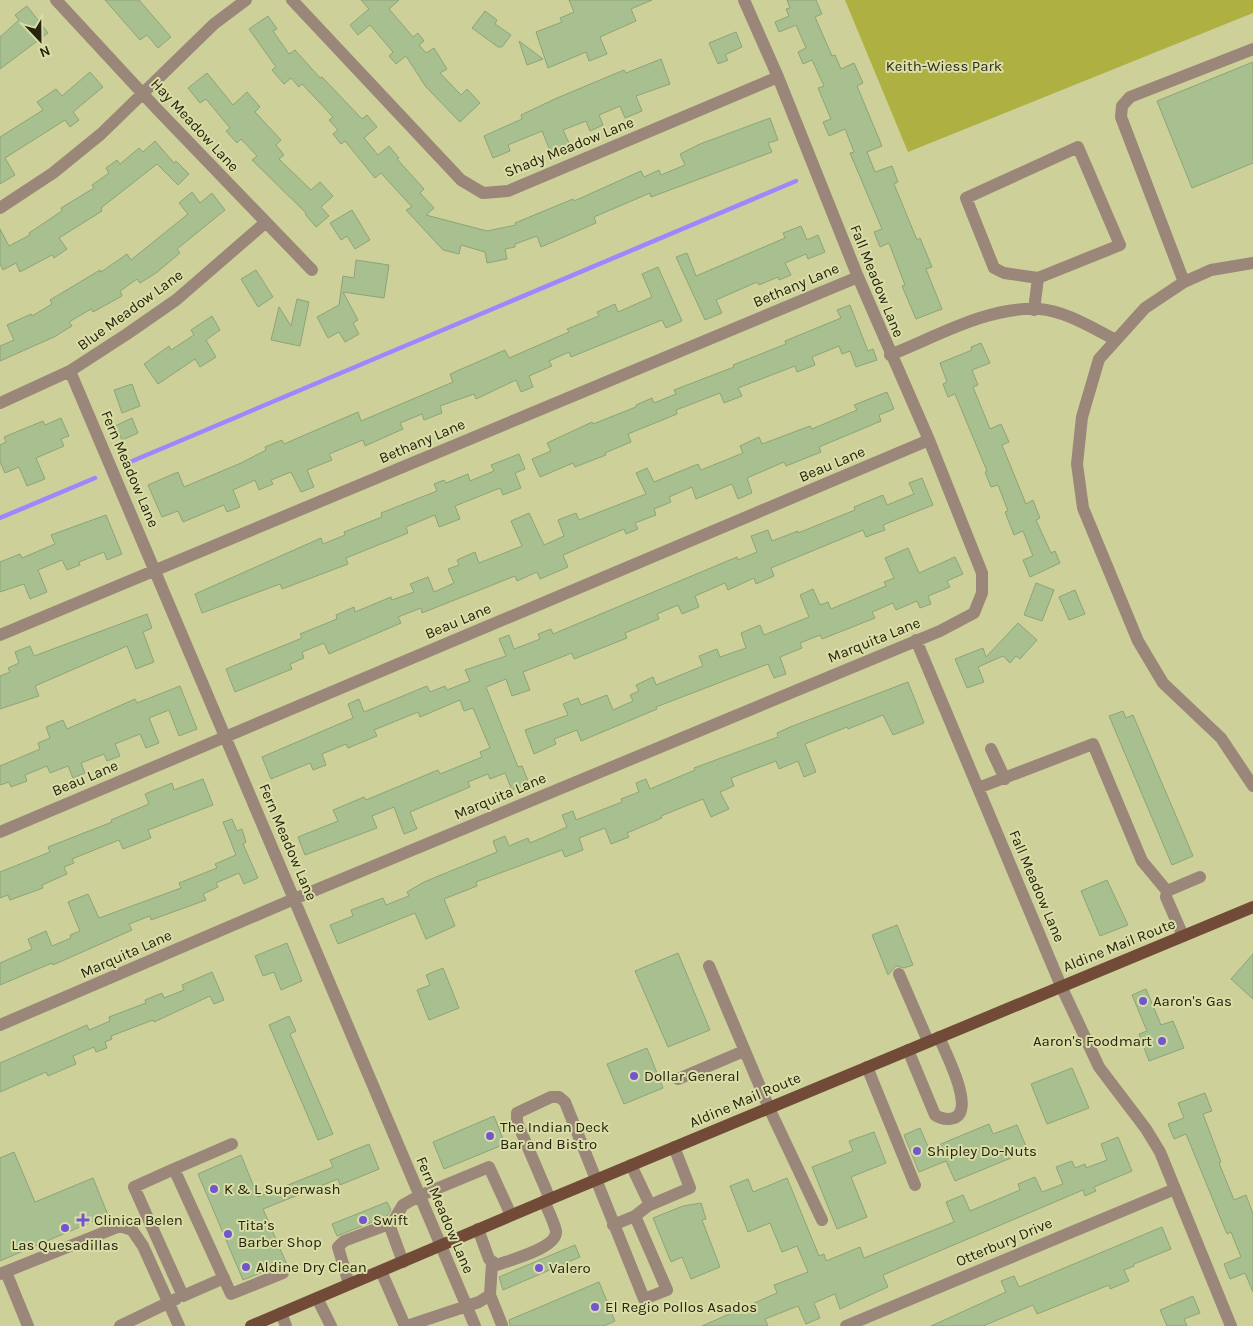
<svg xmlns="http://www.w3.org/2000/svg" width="1253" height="1326" viewBox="0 0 1253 1326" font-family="Karla,sans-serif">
  <rect width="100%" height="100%" fill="#ced09a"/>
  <path fill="#afb042" d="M845,0H1253V13L908,152Z"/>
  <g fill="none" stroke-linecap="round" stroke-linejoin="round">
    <path stroke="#9c87fd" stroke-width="4.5" d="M130,462L796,181
      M0,518L95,478"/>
  </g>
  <path fill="#a8c090" stroke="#8da476" d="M105,0H139L171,37L158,48L147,35L140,40Z
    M361,0H399L389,9L413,37L418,33L424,41L419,45L426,53L434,48L447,69L440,73L461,95L467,89L480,103L460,122L426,87L406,56L396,64L389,56L393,52L370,25L358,35L350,25L369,9Z
    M569,0H652L631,9L636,21L600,37L607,54L589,61L586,52L548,68L536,32L562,22L560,18L574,12Z
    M787,0H816L822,14L815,17L832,56L835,55L841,69L854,63L863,83L857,86L882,146L867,152L875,172L892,166L898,182L894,184L917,240L920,238L932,267L926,269L942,309L916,319L902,286L905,285L889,243L880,247L874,232L882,229L850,153L854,152L845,129L829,136L823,122L831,119L818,88L824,86L812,60L803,64L798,52L806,48L796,25L779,32L775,22L789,16L786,9L790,8Z
    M27,6L48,33L0,69V37L19,20L15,15Z
    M485,11L497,20L495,24L511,35L502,47H498L472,28Z
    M268,16L277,29L273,31L289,54L295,50L320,78L322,77L362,119L367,115L377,127L364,138L378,155L389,146L399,158L397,159L424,189L420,193L434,208L426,215L487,231L516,225L515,223L573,199L574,201L641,171L644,177L659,170L661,175L685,165L680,154L700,144L770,118L778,140L768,143L772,152L651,197L650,193L594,217L596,223L541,247L537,236L515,244V247L505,249L507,259L487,263L485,252L461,245L459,254L443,250L406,210L412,207L381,173L375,178L345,141L341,144L333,134L338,130L329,120L333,117L302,84L299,87L291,78L284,84L272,70L276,67L249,29Z
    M736,32L742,47L725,55L728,60L718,64L709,43Z
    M519,41L543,59L527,65Z
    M661,59L670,84L636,96L642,111L625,118L620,106L599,115L603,125L590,131L586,121L563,130L570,145L551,153L542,131L508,145L510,151L493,158L484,136L522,119L521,115L557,98L624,70L626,73Z
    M1253,62V163L1192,188L1157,101Z
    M90,72L103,87L73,112L79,120L70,127L65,120L5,158L15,175L0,184V137L43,110L37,102L56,89L62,96Z
    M207,73L233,105L247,92L260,107L255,112L281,140L276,145L284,155L279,159L311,190L320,182L333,196L321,207L329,216L316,227L305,214L306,213L252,160L257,156L241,139L237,143L226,131L230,128L206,99L200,103L188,88Z
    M155,141L174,163L176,161L189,174L178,185L157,164L101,208L102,211L59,238L67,249L54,258L52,255L20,272L16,263L3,270L0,264V229L9,246L30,235L29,233L62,211L61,208L94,188L92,185L109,173L106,168L117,160L120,164L139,148L143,152Z
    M192,192L200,203L212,193L225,210L177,249L180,253L156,273L140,283L137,279L120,291L122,296L93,312L91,309L69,322L72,326L54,337L0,361V346L14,340L7,325L31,314L32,316L52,304L50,300L100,270L101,272L127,254L131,260L188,214L179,203Z
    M352,210L370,240L355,249L347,236L341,240L330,223Z
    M801,226L807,240L818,235L825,252L808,259L806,254L785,263L791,275L779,280L778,277L759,285L757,282L716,300L722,313L705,320L676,257L687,253L696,276L785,238L783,233Z
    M356,260L389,265L384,298L343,292L358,320L353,323L359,334L345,342L339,332L328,338L317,317L339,305L343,276L354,278Z
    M658,267L682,321L666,328L662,320L571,357L569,352L549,361L552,366L529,376L533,387L521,392L516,380L476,399L474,394L440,406L442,413L424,420L422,414L400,423L403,429L365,446L363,440L329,454L332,460L307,470L314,487L301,492L291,472L271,480L273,484L259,490L255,480L233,490L240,507L227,512L224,505L183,522L178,511L162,517L148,485L178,472L184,487L241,463L266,450L265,447L282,440L284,444L358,412L361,421L453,382L450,374L505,350L509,358L569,332L567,329L599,316L597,312L615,304L618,312L652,297L642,274Z
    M256,270L273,297L258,307L241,279Z
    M297,299L309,302L300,346L271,340L279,307L291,326Z
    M850,305L868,351L873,349L877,360L856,367L850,351L842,354L839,346L812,357L815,365L797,372L795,366L738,388L742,396L724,403L720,393L676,410L677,414L628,434L631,442L605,453L606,455L575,467L573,463L540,477L532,459L551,451L547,443L592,422L593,424L636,407V405L652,398L654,403L676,394L674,390L734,367L733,365L786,344L785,341L841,318L837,310Z
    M212,316L220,330L206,340L216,357L200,367L195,359L158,384L144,364L169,346L171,350L194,335L191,330Z
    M981,343L990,363L972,370L978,385L973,387L990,429L1001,424L1009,442L1002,445L1026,504L1033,500L1040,518L1036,520L1051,553L1055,551L1060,563L1030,577L1023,560L1033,556L1023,531L1014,535L1005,512L1008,511L998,485L991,487L985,472L987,471L955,394L948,397L943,384L947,382L940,363L972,350L971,347Z
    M132,384L140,406L122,413L114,390Z
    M887,392L894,409L879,415L881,421L819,447L821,452L786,466L784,462L747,478L752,493L738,499L732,484L696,499L692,487L669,497L671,502L654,509L656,515L635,523L638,529L626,534L624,529L563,555L568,567L540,579L537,572L517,581L515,576L422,613L421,608L398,617L401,623L329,654L324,643L302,652L304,658L290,664L292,669L235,692L226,669L302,638L300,634L337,619L336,615L354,607L355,612L391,597L392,600L414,592L410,584L428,577L434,592L454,583L448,569L459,565L457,560L475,552L479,563L522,546L511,521L529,513L544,545L564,536L558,520L576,513L579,520L646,494L636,473L647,468L654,482L698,464L701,470L743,453L740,446L759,437L762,444L810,426L812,429L857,410L854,405Z
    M61,418L69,436L61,439L64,446L36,458L45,479L27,486L19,467L5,473L0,462V445L6,442L4,437L43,421L45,425Z
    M132,418L138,433L122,440L115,426Z
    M519,454L525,469L515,473L521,488L503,495L500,488L455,506L460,519L439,527L435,515L406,527L408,533L346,558L348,564L282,589L280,584L202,613L195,594L321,538L323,544L345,535L344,532L382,517L381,513L437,491L434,484L444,480L446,483L468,474L470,481L494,471L491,465Z
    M922,478L933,505L883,525L885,530L866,537L863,530L771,568L774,576L756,584L754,578L728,590L725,583L695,596L699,607L682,614L678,605L657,614L659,619L625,633L627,638L574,659L572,653L523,672L530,690L512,696L506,679L486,687L518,767L522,766L529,783L512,790L505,773L490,779L488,774L468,782L470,787L410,812L417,829L404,834L394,807L372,816L377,828L305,855L298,837L338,821L333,810L364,797L366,800L438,770L440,774L482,757L480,752L490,748L473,708L464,711L460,700L420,717L418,712L374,730L377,736L348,748L346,744L322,754L326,765L313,770L310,763L271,779L262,757L353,718L348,704L359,699L364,712L427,686L430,692L445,686L447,690L470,681L465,670L506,656L499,639L509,635L514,649L540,639L538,634L551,629L553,634L737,557L738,560L757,552L751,536L768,530L772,541L798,531V533L855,510L854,507L883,495L887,505L914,494L909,483Z
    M106,515L122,554L107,560L104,552L79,562L80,565L67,570L62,560L38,570L47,592L30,599L24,584L0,592V562L20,554L22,558L55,544L51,535Z
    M908,548L919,573L955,557L963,574L947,581L950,587L928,596L931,604L920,608L917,601L896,610L893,603L872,612L875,618L822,639L820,635L800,643L802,648L780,657L786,674L774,678L768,664L656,707L657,709L581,741L577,730L554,739L556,744L534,754L525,730L568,715L563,704L578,698L581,705L607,695L613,710L633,701L630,695L639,691L636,685L653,677L656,685L703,666L699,656L717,649L720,657L746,648L741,633L760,625L764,635L809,617L800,595L813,589L820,605L828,602L831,609L886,586L884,582L894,578L885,558Z
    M1036,583L1054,590L1042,621L1024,615Z
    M1075,590L1085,614L1069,620L1059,597Z
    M147,614L152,628L143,632L154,662L136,669L127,646L35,686L39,696L0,709V676L10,672L8,668L19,663L15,652L30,646L34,656Z
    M1018,623L1037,640L1020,659L1016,656L1010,663L1003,656L978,667L984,682L967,688L955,659L983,648L986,657Z
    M908,682L924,723L893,735L883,715L848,729L847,727L805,744L816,772L804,777L798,761L779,769L776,761L731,778L734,786L720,792L729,809L711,817L703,799L661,816L662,818L627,833L629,837L611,844L605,828L579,838L583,850L565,857L562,850L476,882L477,886L444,899L455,926L426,939L415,913L338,944L330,925L353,916L351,910L383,898L386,905L409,896L407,892L424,882L497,852L493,841L505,836L509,846L528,838L530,843L567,827L562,815L573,811L576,820L622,802L621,799L639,792L636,783L646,779L650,789L695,770L694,768L778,737L777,733L790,727Z
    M180,686L197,729L179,736L169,710L149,718L159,743L146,748L140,734L115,744L120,756L107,761L104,754L81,763L85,773L73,778L68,766L50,773L47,766L25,775L27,781L11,787L9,782L0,785V766L40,749L38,743L50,738L46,727L63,720L67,729L135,699L137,703Z
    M1123,711L1126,718L1133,715L1193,856L1172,865L1109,716Z
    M203,779L213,805L148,830L151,838L123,849L119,840L72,859L74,863L64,867L67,874L42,885L43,888L10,900L8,895L0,898V872L50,852L48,847L112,822L111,820L149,804L145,794L172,783L174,790Z
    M232,819L237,831L242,829L246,842L243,844L258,878L244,884L239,873L216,883L218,887L203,894L206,900L151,920L150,916L129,924L132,930L53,965L52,963L0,985V963L32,949L28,939L46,931L52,946L71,938L70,935L80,931L68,902L88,894L99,918L181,888L179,883L217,868L215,864L236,855L223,822Z
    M1107,880L1128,925L1100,936L1081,891Z
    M897,925L913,965L904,968L896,966L888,975L872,935Z
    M287,943L302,981L281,990L274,972L263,976L255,956Z
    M678,953L710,1030L668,1047L635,971Z
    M1253,954V999L1231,979Z
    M443,968L459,1008L429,1020L417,990L430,985L426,975Z
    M212,972L224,1000L214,1004L210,996L154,1022L153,1020L111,1036L112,1039L105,1042L107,1048L96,1052L94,1047L73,1056L76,1064L48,1076L46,1072L0,1092V1063L87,1025L89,1030L110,1021L109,1017L146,1003L145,1000L162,993L164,998L184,990L182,985Z
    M1146,989L1161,1025L1173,1021L1184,1048L1149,1061L1139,1034L1147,1031L1132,995Z
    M289,1016L296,1031L290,1034L333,1134L318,1140L269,1025Z
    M647,1048L663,1088L624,1104L607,1064Z
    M1072,1068L1089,1108L1047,1124L1031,1084Z
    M1205,1093L1212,1111L1203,1114L1221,1162L1219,1163L1234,1200L1246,1195L1253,1214V1292L1245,1273L1230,1279L1224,1264L1241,1257L1231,1232L1227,1234L1186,1134L1174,1139L1168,1124L1184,1118L1178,1103Z
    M494,1116L505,1144L444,1169L433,1142Z
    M989,1124L993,1134L1017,1125L1028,1151L955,1181L946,1161L919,1172L904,1135L920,1128L929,1149Z
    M874,1132L886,1163L851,1177L867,1217L837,1229L812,1167L853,1151L849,1141Z
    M1118,1137L1132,1171L1094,1187L1096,1191L1085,1196L1083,1190L883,1275L888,1287L855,1302L840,1309L835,1294L814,1303L820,1318L806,1324L798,1306L765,1319L768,1326H702L777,1293L774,1285L808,1272L797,1246L782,1252L770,1223L748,1232L730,1186L748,1179L753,1192L787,1178L819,1256L824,1254L826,1261L860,1247L864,1258L954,1222L946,1202L963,1195L970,1211L1020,1190L1018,1184L1035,1177L1042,1192L1063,1184L1056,1167L1072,1161L1075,1168L1085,1164L1086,1168L1107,1160L1101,1144Z
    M369,1144L379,1169L340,1185L338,1179L263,1209L288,1267L280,1265L243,1280L198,1174L241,1155L258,1197L333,1167L330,1160Z
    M14,1152L35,1202L93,1178L108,1215L0,1261V1158Z
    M387,1202L391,1210L387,1216L337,1236L332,1224Z
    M701,1203L706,1219L702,1220L720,1267L691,1279L682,1257L671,1262L653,1218L683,1206Z
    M1162,1227L1171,1249L1134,1264V1266L1124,1270L1129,1281L1110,1289L1109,1285L1037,1314L1033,1305L983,1326H931L1006,1292L1001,1281L1014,1276L1019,1287Z
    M575,1245L580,1257L503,1290L499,1277Z
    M599,1282L615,1321L604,1326H510L509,1320Z
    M1193,1296L1200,1313L1184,1319L1187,1326H1167L1160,1310Z"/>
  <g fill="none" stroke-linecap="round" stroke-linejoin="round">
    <path stroke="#9b867a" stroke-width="12" d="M56,0L156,108L312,270
      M292,0L461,180L483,193L508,191L778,77
      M0,208L53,173L101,134L214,24L246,0
      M1253,263L1211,270L1184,282L1145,308L1099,359L1082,417L1077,464L1083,508L1138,641L1163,683L1221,738L1253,786
      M1184,282L1121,117L1122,106L1130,97L1253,49
      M1034,310L1038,278L1120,245L1078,147L966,198L994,268L1004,273L1038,278
      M890,355C936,337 988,306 1039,309C1066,311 1092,328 1116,340
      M70,371L475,1326
      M0,403L70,371L127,334L176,300L265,223
      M0,635L858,277
      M916,640L1061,986L1099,1067L1146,1129L1160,1152L1231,1326
      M991,749L1005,779
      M978,788L1093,744L1142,861L1167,891
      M0,832L929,440
      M1183,936L1166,897L1167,891L1200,877
      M709,966L769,1108L822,1220
      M899,974L928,1041
      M0,1025L294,899L940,631L974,613L982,593V573L929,440L858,277L778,77L744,0
      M908,1050L935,1115C941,1119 947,1120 954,1118C976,1110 945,1052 939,1037
      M867,1067L915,1185
      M678,1079L744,1051
      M232,1144L174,1169L231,1294L283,1273
      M631,1165L650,1205L690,1188L674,1147
      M174,1169L134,1187L183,1296L224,1278
      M550,1199L517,1122V1113L551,1097H559L565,1102L644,1299L667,1290L635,1216
      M389,1224L403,1262
      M613,1225L635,1216L649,1205
      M478,1229L489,1259L497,1265C510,1260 558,1248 556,1231C554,1222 548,1210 544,1201
      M381,1271L405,1326
      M6,1272L28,1326
      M0,1274L120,1226L132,1230L143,1246L179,1326
      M349,1284L338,1247L344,1241L392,1223L403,1205L419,1196L489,1167L511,1215
      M490,1295L502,1325
      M317,1298L331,1326
      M281,1313L286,1326
      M120,1326L176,1299
      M407,1326L479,1302L490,1295L492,1263
      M846,1326L1175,1189"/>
    <path stroke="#714b37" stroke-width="12" d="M251,1326L550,1199L1253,907"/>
  </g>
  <g fill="#7256d0" stroke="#dbdda7" stroke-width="2">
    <circle cx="1143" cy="1001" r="5"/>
    <circle cx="1162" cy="1041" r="5"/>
    <circle cx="634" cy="1076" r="5"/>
    <circle cx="490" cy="1136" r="5"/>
    <circle cx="917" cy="1151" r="5"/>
    <circle cx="214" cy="1189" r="5"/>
    <path d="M80.5 1212.5h5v5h5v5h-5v5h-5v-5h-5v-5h5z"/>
    <circle cx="363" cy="1220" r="5"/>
    <circle cx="65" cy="1228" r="5"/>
    <circle cx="228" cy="1234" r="5"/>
    <circle cx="246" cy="1267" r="5"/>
    <circle cx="539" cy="1268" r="5"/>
    <circle cx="595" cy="1307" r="5"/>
  </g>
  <g text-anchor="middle" stroke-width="4" stroke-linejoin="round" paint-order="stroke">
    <g font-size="15" fill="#2f2f17" stroke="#dbdda7">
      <text x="944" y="71">Keith-Wiess Park</text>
    </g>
    <g font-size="15" fill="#252510" stroke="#dbdda7">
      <text transform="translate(195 125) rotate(47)" y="5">Hay Meadow Lane</text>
      <text transform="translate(569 147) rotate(-22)" y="5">Shady Meadow Lane</text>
      <text transform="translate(877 281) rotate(68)" y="5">Fall Meadow Lane</text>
      <text transform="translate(796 285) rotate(-23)" y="5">Bethany Lane</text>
      <text transform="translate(130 310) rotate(-36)" y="5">Blue Meadow Lane</text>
      <text transform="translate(422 441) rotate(-23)" y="5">Bethany Lane</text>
      <text transform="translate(832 464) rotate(-23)" y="5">Beau Lane</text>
      <text transform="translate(130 469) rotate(67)" y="5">Fern Meadow Lane</text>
      <text transform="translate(458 621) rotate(-23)" y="5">Beau Lane</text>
      <text transform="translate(874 640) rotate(-22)" y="5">Marquita Lane</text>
      <text transform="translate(85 778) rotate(-23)" y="5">Beau Lane</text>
      <text transform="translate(500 796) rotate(-23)" y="5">Marquita Lane</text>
      <text transform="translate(288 842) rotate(67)" y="5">Fern Meadow Lane</text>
      <text transform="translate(1037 886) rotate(67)" y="5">Fall Meadow Lane</text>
      <text transform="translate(1119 945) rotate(-22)" y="5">Aldine Mail Route</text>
      <text transform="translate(126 954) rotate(-24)" y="5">Marquita Lane</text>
      <text transform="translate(745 1100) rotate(-23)" y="5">Aldine Mail Route</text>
      <text transform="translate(445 1215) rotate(67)" y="5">Fern Meadow Lane</text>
      <text transform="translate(1004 1242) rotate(-23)" y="5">Otterbury Drive</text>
    </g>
    <g font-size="15" fill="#252510" stroke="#dbdda7" text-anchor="start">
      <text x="1153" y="1006">Aaron's Gas</text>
      <text x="1152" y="1046" text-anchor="end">Aaron's Foodmart</text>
      <text x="644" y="1081">Dollar General</text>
      <text x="500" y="1132">The Indian Deck<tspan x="500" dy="17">Bar and Bistro</tspan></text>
      <text x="927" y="1156">Shipley Do-Nuts</text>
      <text x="224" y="1194">K &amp; L Superwash</text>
      <text x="94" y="1225">Clinica Belen</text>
      <text x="373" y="1225">Swift</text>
      <text x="238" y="1230">Tita’s<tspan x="238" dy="17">Barber Shop</tspan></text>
      <text x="65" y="1250" text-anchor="middle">Las Quesadillas</text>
      <text x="256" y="1272">Aldine Dry Clean</text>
      <text x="549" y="1273">Valero</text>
      <text x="605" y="1312">El Regio Pollos Asados</text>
    </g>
  </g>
  <g transform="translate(40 40) rotate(158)" stroke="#dbdda7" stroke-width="4" paint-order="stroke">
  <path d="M0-4L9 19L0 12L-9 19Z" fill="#252510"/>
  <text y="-8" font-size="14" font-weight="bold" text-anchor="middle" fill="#252510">N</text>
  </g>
</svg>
